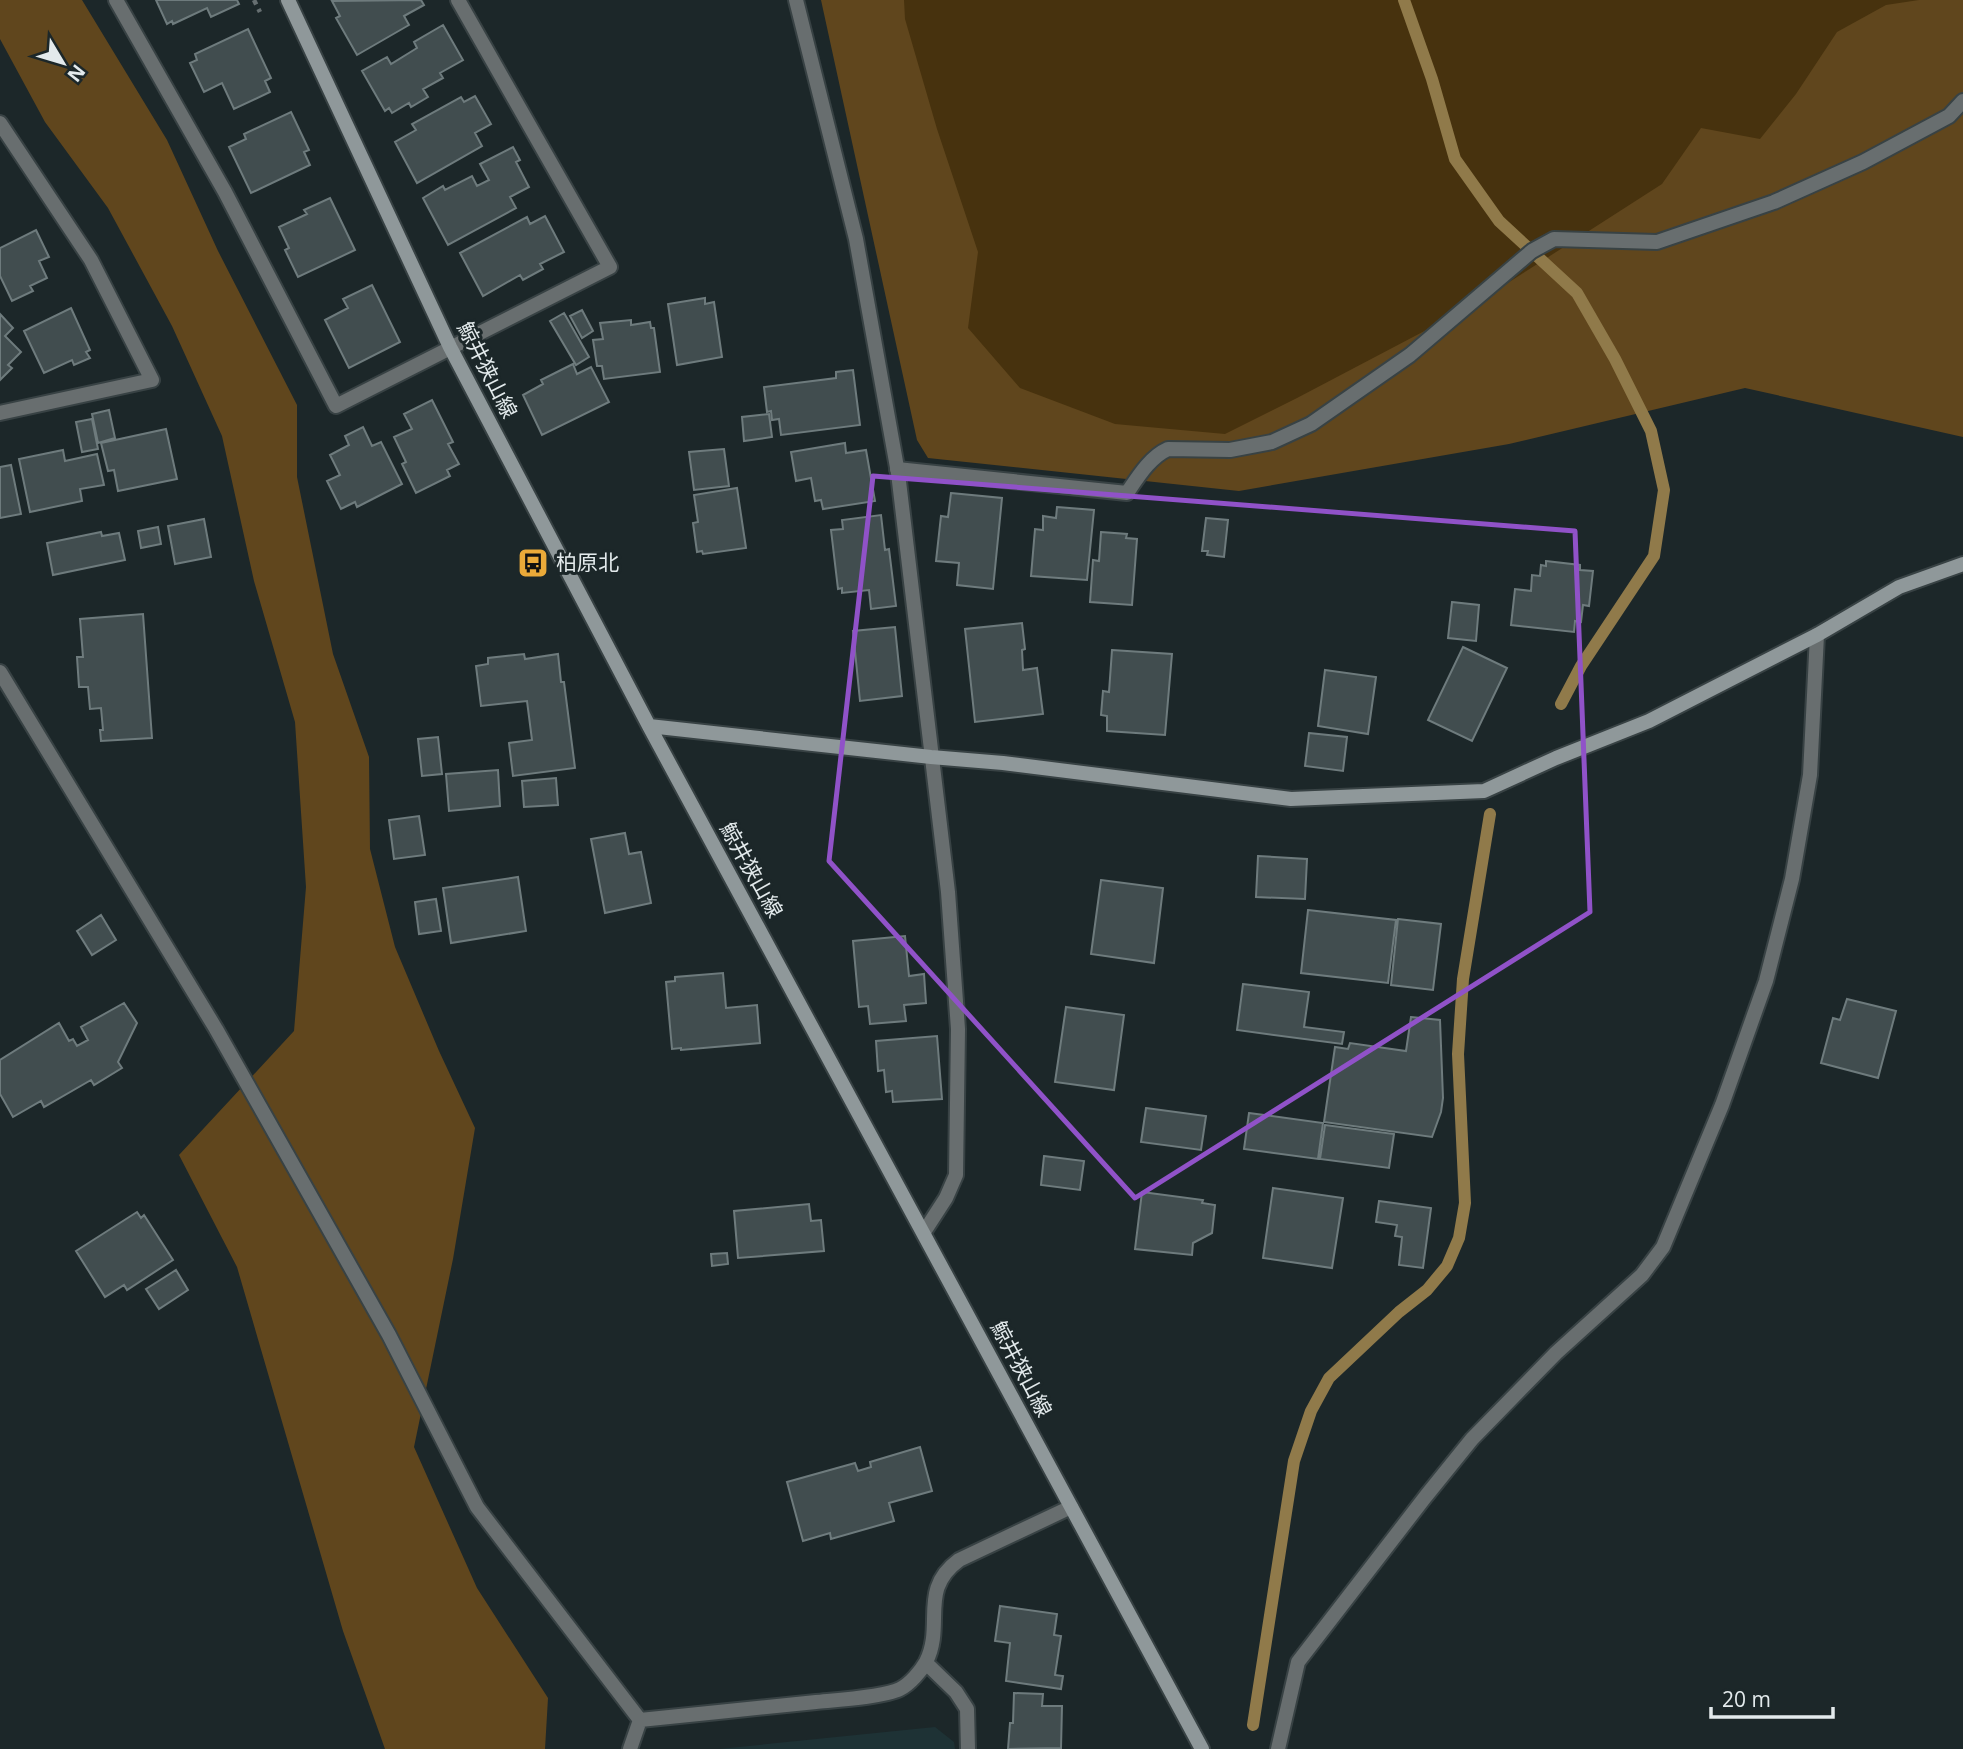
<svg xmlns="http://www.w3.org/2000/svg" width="1963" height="1749" viewBox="0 0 1963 1749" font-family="'Open Sans','Noto Sans JP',sans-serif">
  <rect width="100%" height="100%" fill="#1c2729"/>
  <path fill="#1e3235" d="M935,1727L954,1742L955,1749H719Z"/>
  <path fill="#47320e" d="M866,0H1963L1742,376L1237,479L954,410Z"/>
  <path fill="#60461d" d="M0,0H82L167,140L218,251L297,405V477L333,654L369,757L370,849L395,947L439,1051L475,1128L453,1259L414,1447L477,1588L548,1698L545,1749H385L343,1631L237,1267L179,1155L294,1031L306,887L295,722L254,581L222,436L172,326L108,208L45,122L0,39Z
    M821,0H904L905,19L937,129L978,252L968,328L1020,388L1115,424L1225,434L1297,398L1472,306L1662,184L1701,128L1760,139L1796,94L1837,32L1886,5L1919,0H1963V437L1745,388L1509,444L1239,491L928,458L917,440Z"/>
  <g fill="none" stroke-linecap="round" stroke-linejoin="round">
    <path stroke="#907a4a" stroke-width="12" d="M1404,0L1432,79L1455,159L1499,221L1577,293L1615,359L1651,431L1664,490L1654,556L1581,666L1561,704
      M1253,1725L1294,1461L1311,1411L1329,1378L1399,1312L1427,1290L1447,1266L1459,1238L1465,1203L1458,1054L1463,979L1490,814"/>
  </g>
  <path fill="#414d4f" stroke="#6e7b7d" stroke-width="2" d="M156,0H237L239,4L211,17L207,8L173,24L172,21L167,24Z
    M421,0L424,5L404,16L409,25L357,55L336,18L340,16L332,1Z
    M443,25L463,60L440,73L443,78L423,89L428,97L411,107L409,103L392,113L389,108L385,111L362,71L387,57L391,64L417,48L414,42Z
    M248,29L271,78L265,81L270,92L234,109L222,83L204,92L190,63L197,60L195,54Z
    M475,96L491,124L475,133L482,146L417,183L395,142L416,130L412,124L461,97L464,102Z
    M291,112L309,150L304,152L310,165L251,193L229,147L246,139L244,134Z
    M513,147L520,160L516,162L529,187L510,197L516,208L448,245L423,198L443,186L445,190L472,176L477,186L489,180L480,164Z
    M330,198L355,250L298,277L285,250L289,248L279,227L307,214L304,210Z
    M545,216L564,252L540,264L543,269L523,280L520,275L483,296L460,253L527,217L530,224Z
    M36,230L49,257L39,261L47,278L30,286L33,291L12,301L0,276V248Z
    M372,285L400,342L349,368L325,320L348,308L343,299Z
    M705,298V304L714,302L722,357L677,365L668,304Z
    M71,308L90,350L86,352L90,358L74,365L72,360L44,373L24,331Z
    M582,310L593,331L582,338L570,316Z
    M564,313L589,357L576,365L550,321Z
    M0,314L13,328L5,336L21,352L8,365L12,368L0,380Z
    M631,320V325L650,322L651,328H654L660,372L604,379L602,366H597L593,340L603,339L600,323Z
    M573,364L577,374L591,367L609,402L542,435L523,395L543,384L541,380Z
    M853,370L860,425L781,435L779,419L772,420L771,411L767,412L764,387L836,378V372Z
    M432,400L453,442L448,444L459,464L447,470L450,476L416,493L402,464L406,462L394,437L412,429L404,414Z
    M109,410L115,438L98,443L92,414Z
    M769,414L772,437L744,441L742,417Z
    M92,419L98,449L82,452L76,422Z
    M363,427L372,446L381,442L402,484L357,507L355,502L341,509L327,481L340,475L330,455L349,445L345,436Z
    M166,429L177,479L118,491L114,470L108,471L101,443Z
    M845,443L846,453L866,450L875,501L823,509L821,500L815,501L811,478L796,481L791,452Z
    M724,449L729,486L694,490L689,452Z
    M63,450L65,461L97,454L104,485L80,489L82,501L30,512L19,459Z
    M11,465L21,514L0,518V467Z
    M737,488L746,548L703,554L702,551L697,552L693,523L698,522L694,495Z
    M951,493L1002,498L993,589L957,585L959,563L936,561L941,516L948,517Z
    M1057,507L1094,510L1087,580L1031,576L1035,529L1043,530V516L1056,518Z
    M881,515L885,550L889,549L896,606L871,609L869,590L842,593V588L838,589L831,530L843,529L842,520Z
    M1206,518L1228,520L1224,557L1207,555L1208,551H1202Z
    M204,519L211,557L175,564L168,526Z
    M158,527L161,544L141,548L138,531Z
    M101,532L102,536L119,533L125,560L53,575L47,543Z
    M1101,532L1127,534L1126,538L1137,539L1132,605L1090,602L1093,560L1099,561Z
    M1546,561L1580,565V570L1593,571L1589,606L1583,605L1581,622L1575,621L1574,632L1511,625L1515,589L1531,591L1532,575L1540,576L1541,565L1546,566Z
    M1452,602L1479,605L1476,641L1448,638Z
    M143,614L152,738L101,741L100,730H103L101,708L90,709L88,687H79L77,657H83L80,619Z
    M1022,623L1025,649L1022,650L1023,670L1037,668L1043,714L975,722L965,629Z
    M895,627L902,696L860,701L853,631Z
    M1463,647L1507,668L1472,741L1428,720Z
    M1112,650L1172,654L1165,735L1107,731V716L1101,715L1103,691L1109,692Z
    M524,654L525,659L558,654L561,682H564L575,768L513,776L509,743L532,740L527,701L481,706L476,666L488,664V658Z
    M1325,670L1376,677L1368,734L1318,726Z
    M1309,733L1347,737L1343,771L1305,766Z
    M438,737L442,774L422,776L418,739Z
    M498,770L500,806L449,811L446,774Z
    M556,778L558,805L524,807L522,781Z
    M419,816L425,855L394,859L389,820Z
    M625,833L629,854L641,852L651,903L605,913L591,839Z
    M1258,856L1307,859L1305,899L1256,897Z
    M518,877L526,931L451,943L443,888Z
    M1101,880L1163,888L1154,963L1091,954Z
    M436,899L441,931L419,934L415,902Z
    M1308,910L1396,920L1388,983L1301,973Z
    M101,915L116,940L92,955L77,931Z
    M1398,919L1441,924L1433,990L1391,985Z
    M905,936L909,976L924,974L926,1003L904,1005L906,1021L870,1024L868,1006L859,1007L853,941Z
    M723,973L726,1008L757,1005L760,1043L681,1050V1048L672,1049L666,982L675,981V977Z
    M1243,984L1309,992L1304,1027L1344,1032L1342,1044L1237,1030Z
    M1847,999L1896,1011L1878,1078L1821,1063L1833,1018L1840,1020Z
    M124,1003L137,1023L118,1062L122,1068L94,1085L91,1080L44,1107L41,1101L13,1117L0,1094V1060L59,1023L69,1041L73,1039L77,1046L88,1040L81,1027Z
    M1066,1007L1124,1015L1114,1090L1055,1082Z
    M1411,1017L1440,1020L1443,1098L1441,1112L1432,1137L1324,1122L1335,1047L1348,1049L1350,1043L1406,1051Z
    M937,1036L942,1099L893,1102L892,1091L886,1092L884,1070L878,1071L876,1041Z
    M1146,1108L1206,1116L1201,1150L1141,1142Z
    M1249,1113L1323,1123L1318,1159L1244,1149Z
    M1325,1125L1394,1134L1389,1168L1320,1159Z
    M1044,1156L1084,1161L1080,1190L1041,1185Z
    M1273,1188L1343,1198L1332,1268L1263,1258Z
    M1142,1192L1203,1200L1202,1203L1215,1205L1212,1233L1193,1243L1192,1255L1135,1249Z
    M1379,1201L1431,1208L1423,1268L1399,1265L1402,1237L1395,1236L1397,1225L1376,1222Z
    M809,1204L811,1221L821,1220L824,1251L738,1258L734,1211Z
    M137,1212L141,1218L144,1215L173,1260L127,1290L124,1285L105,1297L76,1251Z
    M727,1253L728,1264L712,1266L711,1254Z
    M176,1270L188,1290L159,1309L146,1289Z
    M920,1447L932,1491L889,1503L894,1521L831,1539L830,1533L803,1541L787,1482L855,1463L858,1471L871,1467L870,1462Z
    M1000,1606L1057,1614L1054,1635L1061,1636L1055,1675L1063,1676L1061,1689L1006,1681L1010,1643L995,1641Z
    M1014,1693L1043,1694L1042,1706H1062L1061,1748L1008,1749L1010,1723H1013Z"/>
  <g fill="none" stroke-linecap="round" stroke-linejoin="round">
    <g stroke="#384244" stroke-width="18">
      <path id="lane" d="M897,469L1127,493C1138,477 1150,457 1168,449L1230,450L1272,442L1311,424L1410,355L1532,251L1554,239L1657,242L1774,202L1863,162L1949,116L1963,101"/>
    </g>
    <g stroke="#384244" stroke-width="18">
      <path id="street" d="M116,0L225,192L336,406L610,267L458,0
        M796,0L856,239L898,473L948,892L958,1029L956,1175L946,1198L924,1232
        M0,123L91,260L152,380L0,413
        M0,672L216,1029L389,1335L477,1507L640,1720
        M926,1663L956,1692L967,1709L968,1749
        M630,1749L640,1720C699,1714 757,1708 816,1702C836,1700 884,1697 900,1689C910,1684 921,1671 926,1662C945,1624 918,1590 959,1560L1071,1507
        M1278,1749L1298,1662L1426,1496L1472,1439L1556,1353L1642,1275L1663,1247L1722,1105L1766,981L1792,879L1810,775L1817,635"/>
    </g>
    <g stroke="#384244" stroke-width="18">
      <path id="secondary" d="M288,0L450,347L649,726L1202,1749
        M649,726L931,757L1003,763L1291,799L1484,791L1556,758L1649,721L1817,635L1899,587L1963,564"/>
    </g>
    <path stroke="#666f71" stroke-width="4.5" stroke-dasharray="5 5" stroke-linecap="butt" d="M254,0L260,12"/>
    <use href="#lane" stroke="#686e6f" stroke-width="14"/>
    <use href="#street" stroke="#686e6f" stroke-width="14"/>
    <use href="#secondary" stroke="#8f989a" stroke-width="14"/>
  </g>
  <path fill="none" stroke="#9052c8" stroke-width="5" stroke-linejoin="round" d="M873,476L1575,531L1590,912L1135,1198L829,861Z"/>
  <defs>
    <g id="bus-square" transform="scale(1.575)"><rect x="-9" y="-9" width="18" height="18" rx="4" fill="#ebaa39" stroke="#1c2729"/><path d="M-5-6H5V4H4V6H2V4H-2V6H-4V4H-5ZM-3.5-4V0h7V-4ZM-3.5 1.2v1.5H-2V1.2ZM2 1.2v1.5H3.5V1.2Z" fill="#111"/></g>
  </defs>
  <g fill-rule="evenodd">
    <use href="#bus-square" x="533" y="563"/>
  </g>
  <g text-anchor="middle" stroke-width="6" stroke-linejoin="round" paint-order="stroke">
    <g font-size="21" fill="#e3eaec" stroke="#1c2729">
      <text transform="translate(487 370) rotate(63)" y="7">鯨井狭山線</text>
      <text transform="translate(751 870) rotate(61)" y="7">鯨井狭山線</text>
      <text transform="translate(1021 1369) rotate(62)" y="7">鯨井狭山線</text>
    </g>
    <g font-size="21" fill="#e3eaec" stroke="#1c2729" text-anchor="start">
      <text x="556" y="570">柏原北</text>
    </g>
  </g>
  <g transform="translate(63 63) rotate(128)" stroke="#1c2729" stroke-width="5" paint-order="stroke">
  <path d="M0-5L12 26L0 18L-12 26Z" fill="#e3eaec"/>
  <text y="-10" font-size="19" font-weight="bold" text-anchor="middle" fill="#e3eaec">N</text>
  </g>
  <path d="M1711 1707v10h122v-10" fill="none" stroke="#e3eaec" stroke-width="3.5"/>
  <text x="1722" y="1707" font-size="21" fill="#e3eaec" stroke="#1c2729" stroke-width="5" paint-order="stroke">20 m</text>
</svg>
